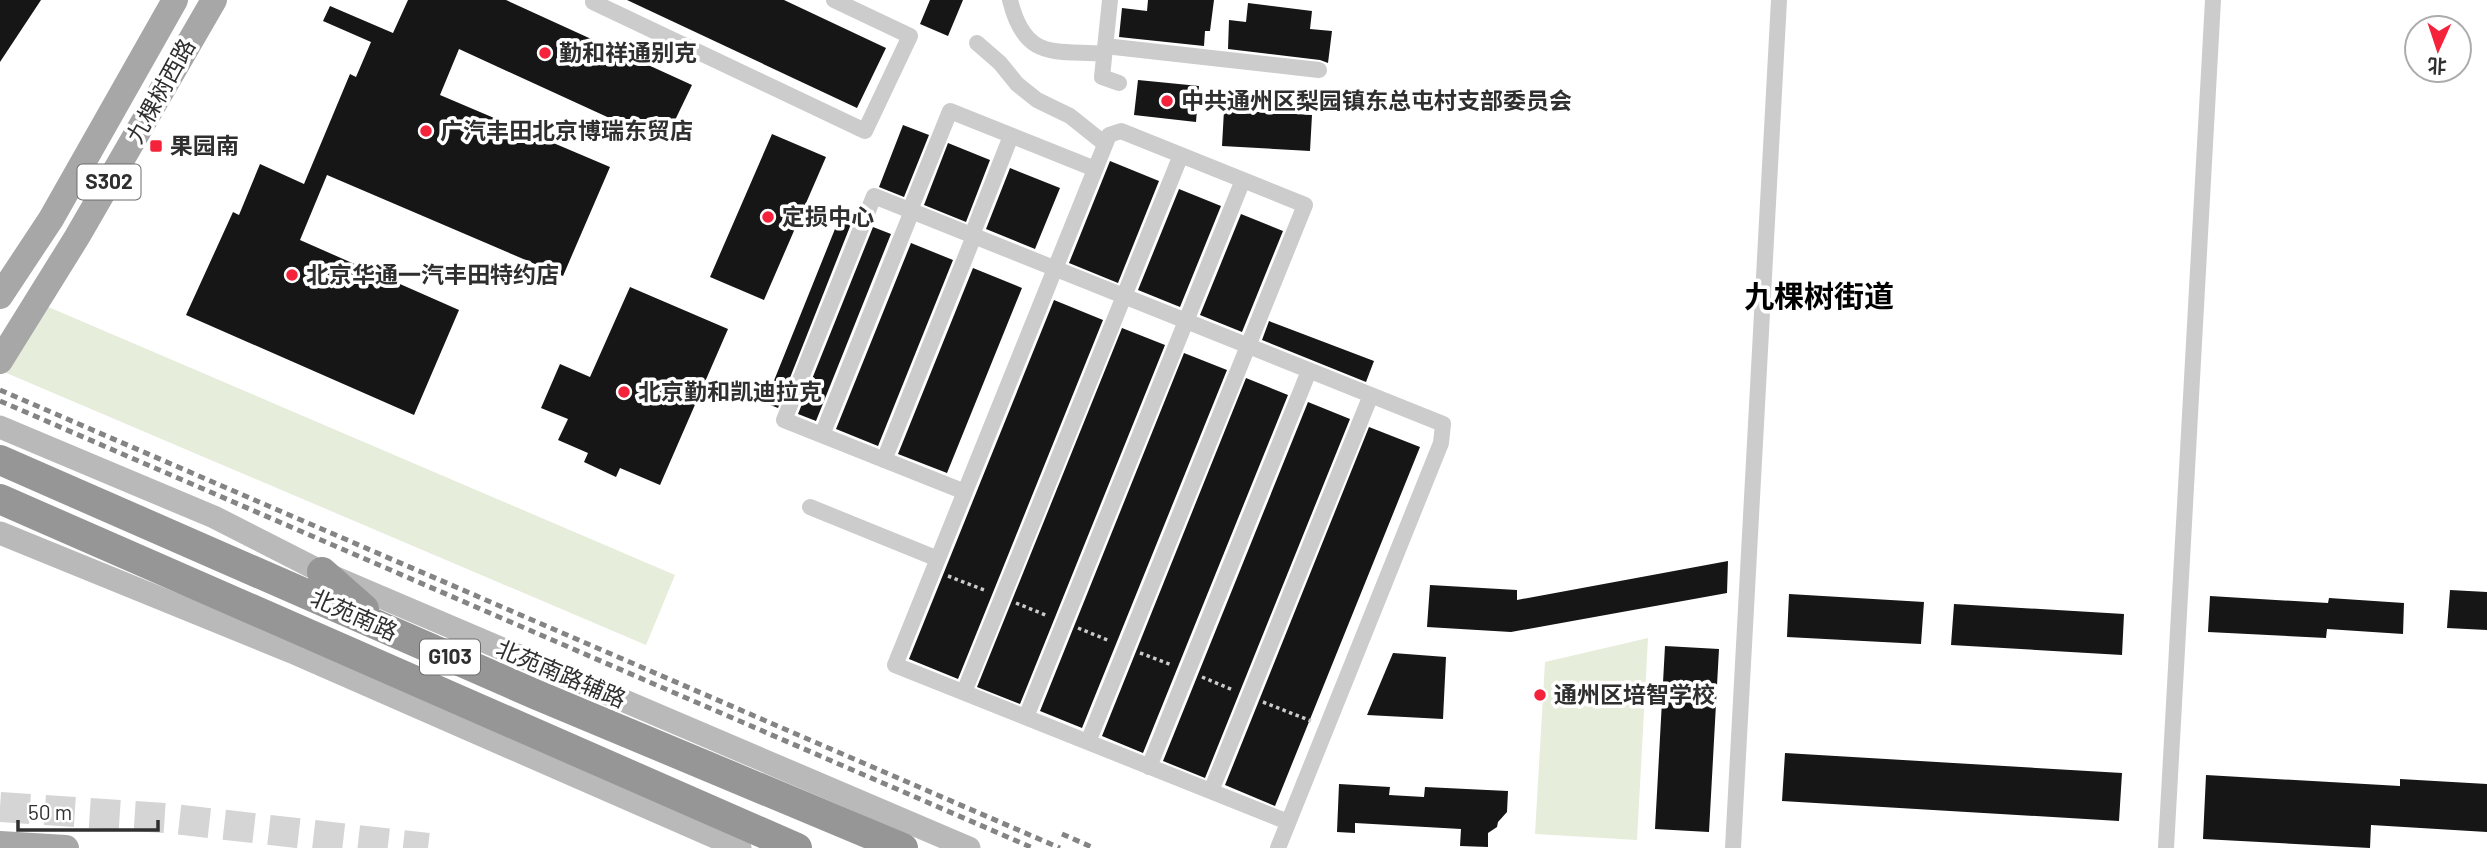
<svg xmlns="http://www.w3.org/2000/svg" width="2487" height="848" viewBox="0 0 2487 848" font-family="Barlow,'Noto Sans SC',sans-serif">
  <rect width="100%" height="100%" fill="#fff"/>
  <path fill="#e6eddb" d="M46,306L675,575L646,645L4,372Z
    M1648,638L1637,840L1535,834L1545,662Z"/>
  <path fill="#161616" d="M0,0H41L0,62Z
    M408,0H506L692,85L664,143L459,49L440,95L610,167L563,276L327,175L300,240L459,310L414,415L186,315L233,212L239,215L260,164L304,184L350,74L356,77L371,42L323,21L330,6L393,33Z
    M627,0H784L886,48L857,108Z
    M930,0H963L948,36L920,24Z
    M1148,0H1214L1210,31H1205L1204,46L1119,37L1122,8L1147,11Z
    M1248,3L1312,11L1310,29L1332,31L1328,63L1320,60L1228,49L1229,20L1246,22Z
    M1138,80L1199,86L1196,122L1134,115Z
    M1224,110L1312,115L1310,151L1222,146Z
    M903,125L929,135L904,197L879,187Z
    M772,134L826,157L764,300L710,277Z
    M948,143L990,160L966,222L924,205Z
    M1110,161L1159,181L1118,283L1069,263Z
    M1010,168L1060,188L1035,249L986,229Z
    M1179,189L1221,206L1180,307L1138,290Z
    M841,214L853,219L778,408L765,403Z
    M1241,214L1283,231L1242,332L1200,315Z
    M873,227L891,234L816,421L798,414Z
    M911,243L953,260L878,446L836,429Z
    M973,268L1022,288L947,473L898,454Z
    M630,287L728,329L660,485L620,468L616,477L584,462L588,453L558,440L568,419L541,408L560,364L590,377Z
    M1054,300L1103,320L958,679L909,659Z
    M1269,321L1374,361L1366,382L1262,340Z
    M1122,328L1165,345L1020,704L977,687Z
    M1184,353L1227,370L1082,728L1040,711Z
    M1246,378L1288,395L1143,753L1102,736Z
    M1308,402L1350,419L1205,778L1163,761Z
    M1369,427L1420,447L1275,806L1225,785Z
    M1728,561L1727,593L1511,632L1427,627L1430,585L1517,590V600Z
    M2450,590L2487,592V630L2447,628Z
    M1789,594L1924,602L1921,644L1787,637Z
    M2210,596L2328,603L2329,598L2404,603L2403,634L2327,629L2326,638L2208,632Z
    M1954,604L2124,614L2122,655L1951,645Z
    M1665,646L1719,649L1709,832L1655,829Z
    M1393,653L1446,657L1443,719L1367,715Z
    M1785,753L2122,773L2119,821L1782,801Z
    M2206,775L2400,786V779L2487,784V832L2371,825L2370,848L2203,839Z
    M1339,784L1390,787L1389,795L1424,797L1425,787L1508,791L1507,812L1498,822L1497,827L1488,833V847L1460,846L1461,829L1355,823V833L1337,832Z"/>
  <g fill="none" stroke-linecap="round" stroke-linejoin="round">
    <path stroke="#d5d5d5" stroke-width="30" stroke-dasharray="30 15" stroke-linecap="butt" d="M0,807L165,818L428,848"/>
    <path stroke="#ccc" stroke-width="3.5" stroke-dasharray="3.5 3.5" stroke-linecap="butt" d="M948,576L987,591
      M1016,603L1048,616
      M1078,628L1110,641
      M1140,653L1172,665
      M1202,677L1233,690
      M1263,702L1311,721"/>
    <path stroke="#ccc" stroke-width="16" d="M594,0L593,2L865,131L910,36L834,0
      M1010,0C1025,61 1054,50 1104,54
      M1110,0L1102,77L1119,83
      M977,43L1000,63L1017,84L1037,100L1070,116L1105,144
      M1105,46L1319,70
      M910,210L950,111L1095,169
      M972,235L1011,136
      M822,435L912,211
      M884,460L974,236
      M965,492L784,420L874,196L1443,424L1441,443L1278,848
      M810,507L938,559
      M964,692L1181,155
      M1026,717L1243,180
      M1088,742L1305,205L1121,131L1109,135L895,665L1288,822
      M1149,767L1309,371
      M1211,791L1371,395
      M1733,848L1779,0
      M2166,848L2213,0"/>
    <path stroke="#b9b9b9" stroke-width="23" d="M0,427L214,517L322,572L969,848
      M0,533L292,652L740,848"/>
    <path stroke="#a7a7a7" stroke-width="26" d="M0,296L51,219L175,0
      M0,361L77,237L214,0
      M0,844L66,848"/>
    <path stroke="#969696" stroke-width="30" d="M0,460L537,695L903,848
      M0,499L797,848
      M322,572L364,609"/>
    <path stroke="#848484" stroke-width="5" stroke-dasharray="7 5" stroke-linecap="butt" d="M0,390L1060,848
      M0,401L1033,848
      M1062,834L1094,848"/>
  </g>
  <g fill="#f5223c" stroke="#fff" stroke-width="2.5">
    <circle cx="545" cy="53" r="7"/>
    <circle cx="1167" cy="101" r="7"/>
    <circle cx="426" cy="131" r="7"/>
    <rect x="149" y="139" width="14" height="14" rx="3.5"/>
    <circle cx="768" cy="217" r="7"/>
    <circle cx="292" cy="275" r="7"/>
    <circle cx="624" cy="392" r="7"/>
    <circle cx="1540" cy="695" r="7"/>
  </g>
  <g text-anchor="middle" stroke-width="7" stroke-linejoin="round" paint-order="stroke">
    <g fill="#fff" stroke="#6d6d6d" stroke-width="2">
      <rect x="77.5" y="164.5" width="63" height="35" rx="5"/>
      <rect x="420" y="639.5" width="60" height="35" rx="5"/>
    </g>
    <g font-size="21" font-weight="bold" fill="#2f2f2f">
      <text x="109" y="189">S302</text>
      <text x="450" y="664">G103</text>
    </g>
    <g font-size="23" font-weight="bold" fill="#2f2f2f" stroke="#fff" text-anchor="start">
      <text x="559" y="61">勤和祥通别克</text>
      <text x="1181" y="109">中共通州区梨园镇东总屯村支部委员会</text>
      <text x="440" y="139">广汽丰田北京博瑞东贸店</text>
      <text x="170" y="154">果园南</text>
      <text x="782" y="225">定损中心</text>
      <text x="306" y="283">北京华通一汽丰田特约店</text>
      <text x="638" y="400">北京勤和凯迪拉克</text>
      <text x="1554" y="703">通州区培智学校</text>
    </g>
    <g font-size="23" fill="#2f2f2f" stroke="#fff">
      <text transform="translate(161 91) rotate(-61)" y="8">九棵树西路</text>
      <text transform="translate(354 615) rotate(24)" y="8">北苑南路</text>
      <text transform="translate(561 674) rotate(23)" y="8">北苑南路辅路</text>
    </g>
    <g font-size="30" font-weight="bold" fill="#000" stroke="#fff">
      <text x="1819" y="307">九棵树街道</text>
    </g>
  </g>
  <g transform="translate(2438 49) rotate(183)"><circle r="33" fill="#ffffff" stroke="#acacac" stroke-width="2"/>
  <path d="M0-5L12 26L0 18L-12 26Z" fill="#f5223c"/>
  <text y="-10" font-size="19" font-weight="bold" text-anchor="middle" fill="#2f2f2f">北</text>
  </g>
  <path d="M18 820v10h140v-10" fill="none" stroke="#2f2f2f" stroke-width="3.5"/>
  <text x="28" y="820" font-size="21" fill="#2f2f2f" stroke="#ffffff" stroke-width="5" paint-order="stroke">50 m</text>
</svg>
